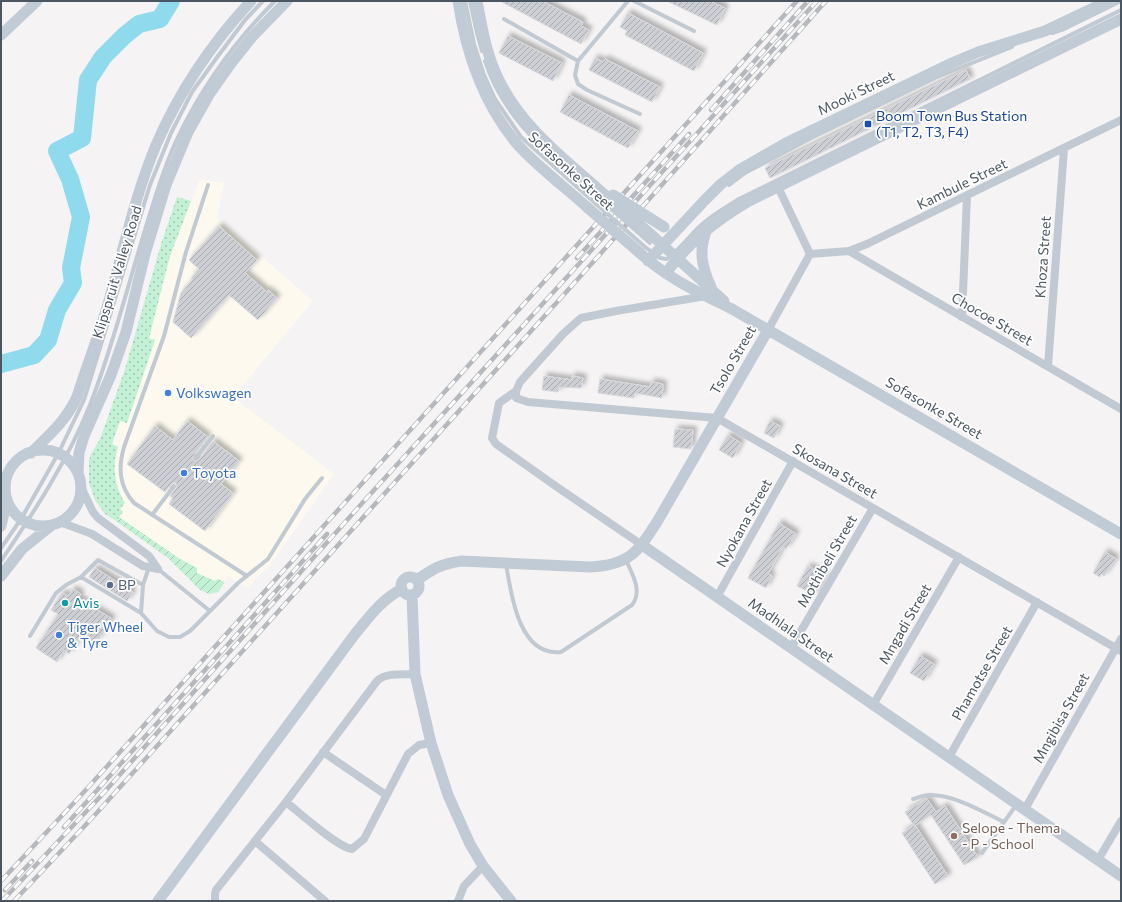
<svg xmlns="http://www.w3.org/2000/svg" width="1122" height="902" viewBox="0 0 1122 902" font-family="Commissioner,sans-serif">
  <defs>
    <pattern id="grass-dots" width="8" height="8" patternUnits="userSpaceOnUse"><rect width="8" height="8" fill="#c3f1d5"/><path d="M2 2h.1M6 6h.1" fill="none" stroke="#a0c6b0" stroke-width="1.8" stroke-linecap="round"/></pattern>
    <pattern id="garden-furrows" width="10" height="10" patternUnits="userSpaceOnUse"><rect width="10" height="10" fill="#c3f1d5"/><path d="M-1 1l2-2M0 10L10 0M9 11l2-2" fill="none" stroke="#a0c6b0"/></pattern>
    <pattern id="building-hatch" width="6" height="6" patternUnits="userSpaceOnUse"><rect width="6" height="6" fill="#cdcfd5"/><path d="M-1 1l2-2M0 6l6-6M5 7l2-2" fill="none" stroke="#a8abb0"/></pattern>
    <filter id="shadow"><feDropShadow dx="3.5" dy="-3.5" stdDeviation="2" flood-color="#0004"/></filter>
  </defs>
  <rect width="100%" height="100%" fill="#f5f3f3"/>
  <path fill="#fdf9ef" d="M200,179L224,183L217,218L313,301L233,397L334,474L271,564L247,588L228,576L225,582L218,579L215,582L197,573L189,563L180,559L119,517L123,512L120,509L125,503L118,489L114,473V464L118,447L112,444L120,421L127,423L155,340L149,338L170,256Z"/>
  <path fill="url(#grass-dots)" d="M177,197L191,201L170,256L149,338L155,340L127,423L120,421L112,444L118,447C112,467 114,485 125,503L120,509L123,512L116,521L105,514L95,500L89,483V461L91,454L100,439L125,369L162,241Z"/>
  <path fill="url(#garden-furrows)" d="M119,517L180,559L197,568V573L215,581L218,579L225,582L218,592L209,594L200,590L168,558L116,521Z"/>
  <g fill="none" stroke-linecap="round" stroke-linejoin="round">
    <path stroke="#90daee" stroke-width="18" d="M1,364L34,355L48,340L57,310L73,283L71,268L81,217L70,179L57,151L82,138L88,80L103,57L124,36L139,24L160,19L171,1"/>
  </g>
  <path fill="url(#building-hatch)" stroke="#d7d9de" filter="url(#shadow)" d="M500,1H542L583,22L581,26L589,30L581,44Z
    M667,1H710L725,8L717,25Z
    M628,13L703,53L694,71L625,35L627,31L620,27Z
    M508,36L562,63L553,81L499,53Z
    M595,58L603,62L605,59L660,87L652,102L589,70Z
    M966,70L970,79L770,178L765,168Z
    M569,95L638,131L628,148L560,112Z
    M219,226L257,260L245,273L267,292L268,290L277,298L258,320L229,295L191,338L173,322L181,293L193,279L191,278L199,269L189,260Z
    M544,376L572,380V376L583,378L581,388L559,387L558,392L542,390Z
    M600,379L650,387L651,382L663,384L662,398L635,393L634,398L598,393Z
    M187,421L208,437L193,456V459L194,461L199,460L213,441L239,461L221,484L233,493L205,531L169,504L173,498L170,496L177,487L176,483H172L165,492L127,464L155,426L173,440Z
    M770,421L780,426L774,438L764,433Z
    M675,429L693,430L691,449L673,447Z
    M728,435L741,443L733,458L719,450Z
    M779,523L796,534L786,549L783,547L768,574L772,576L766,588L748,578Z
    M1105,552L1116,559L1104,576L1101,574L1100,577L1093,573Z
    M808,566L825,575L815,595L797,586Z
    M95,568L133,592L127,601L89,577Z
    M73,589L81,594L78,598L112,619L99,639L97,638L92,645L80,637L69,654L64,650L57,662L36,648L58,614L51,610L62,593L68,596Z
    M920,656L934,664L924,681L910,673Z
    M926,799H927L936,812L945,806L978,857L964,865L931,815L914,826L905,812Z
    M915,825L948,876L935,884L902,833Z"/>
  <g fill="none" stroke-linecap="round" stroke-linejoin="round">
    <path stroke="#c1cad2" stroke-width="4" d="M465,1L474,44L484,75L495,99L521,137L594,202
      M470,1L477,33L482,51
      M628,1L578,61L575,75L578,84L587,90L640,114
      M634,1L694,31
      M504,19L578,61
      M1052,33L1064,29L1121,1
      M485,61C505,123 554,158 600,199
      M208,185L186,252L164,336L124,447C118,468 119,486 134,503L247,576
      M729,185L745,173L811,138L937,77L1012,47
      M645,247L660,258L667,259C679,250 688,238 698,228C710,216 725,208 739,199L1121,10
      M196,458L213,436
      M152,515L174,486
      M1,548L21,519L58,454L84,400L150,185L171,133L192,92L218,56L245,20L263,1
      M1,561C34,512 68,460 90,405C114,344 129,280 149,217C158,188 167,159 181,131C205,83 237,39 275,1
      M506,564C511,594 519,657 561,652L632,605C643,591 632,574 626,560
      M149,567L143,585L141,613L157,631L169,637H180L190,631L238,583L268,559L305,499L322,478
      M158,569L210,611
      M141,613L81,577L98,560L143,585
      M30,636L56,593L66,585L81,577
      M913,799C919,797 924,795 931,795C955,795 983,812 1004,822
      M982,853L1017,804"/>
    <path stroke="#c1cad2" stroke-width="8" d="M849,251L1121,409
      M810,254L849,251L867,244L1121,120
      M706,296L616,311L581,318L563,334L520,382L516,391V398L528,402L717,418L1121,651
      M962,317L967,196
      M768,330L810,254L778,187
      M1048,366L1064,149
      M516,391L499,403L492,438L496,444L557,487L642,545
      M81,487L93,512L98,518L149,556L158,569
      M60,522L92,534L143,566L158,569
      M717,597L793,461
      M791,648L873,508
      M873,705L959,557
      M323,752L386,795
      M949,757L1037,602
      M286,802C299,812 337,847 352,849L364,839L408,754L419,745L431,743
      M1025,809L1121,639
      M255,841L325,901
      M1098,860L1121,821
      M215,901V894L216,890L286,802L377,681C386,672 403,675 415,674
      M458,901L464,886L483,866"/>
    <path stroke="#c1cbd6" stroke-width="11" d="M458,1C466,54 483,104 518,145C539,168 565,187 588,208
      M477,1C482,27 486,54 498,78C521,127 565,159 605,195
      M1,35L37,1
      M707,229C698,251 702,267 711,287
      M657,240L724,301
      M641,254C667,278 700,293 732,309L1121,534
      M648,261L705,200L721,184L739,170L786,143L952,63L978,52L1045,31L1108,1
      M666,273C689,242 715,221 749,201L1121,19
      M5 488a38 38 0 1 1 76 0a38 38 0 1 1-76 0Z
      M31,453C50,434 65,422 77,397C86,368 97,340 106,311C122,256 134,198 156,145C179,92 212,43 251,1
      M78,473L79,453L84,436L111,375L126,332L145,254L166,185L188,132L210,93L232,62L252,37L287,1
      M1,526L7,499
      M642,545L1121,876
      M1,576L22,549L52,525
      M401 586a9 9 0 1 1 18 0a9 9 0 1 1-18 0Z
      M417,580C434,568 441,564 462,561L590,567C629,565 637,553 657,522L768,330
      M412,595L415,674L431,743L448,795L470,844L483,866L511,901
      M158,901L355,634C369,617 382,599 402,589"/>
    <g stroke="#b5b8bd" stroke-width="4.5">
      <path id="rail" d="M711,110L808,1
        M577,258L689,134
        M64,827L327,534
        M1,881L83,793L797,1
        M5,890L32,861
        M2,901L99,798L356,510L817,1
        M14,901L94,816L577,280L826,1"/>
    </g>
    <use href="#rail" stroke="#fff" stroke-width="3" stroke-dasharray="9" stroke-linecap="butt"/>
    <path stroke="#c1cad2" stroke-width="4" d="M600,199L650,243
      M594,202L645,247"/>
    <path stroke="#c1cbd6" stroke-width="11" d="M605,195L655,238
      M613,195L664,227
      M588,208L641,254"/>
  </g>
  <rect fill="#1a4fb4" stroke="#fff" stroke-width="1.5" x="864" y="120" width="8" height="8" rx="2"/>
  <g fill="#3f7fe0" stroke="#fff" stroke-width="1.5">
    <circle cx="168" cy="393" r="4"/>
    <circle cx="184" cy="473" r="4"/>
    <circle cx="59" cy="635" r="4"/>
  </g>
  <circle fill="#5c6f8a" stroke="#fff" stroke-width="1.5" cx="110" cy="585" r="4"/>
  <circle fill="#0f9aa8" stroke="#fff" stroke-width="1.5" cx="65" cy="603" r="4"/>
  <circle fill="#8d6e63" stroke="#fff" stroke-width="1.5" cx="954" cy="836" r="4"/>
  <g text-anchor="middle" stroke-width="3.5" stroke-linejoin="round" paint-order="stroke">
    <g font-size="14" fill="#4a5661" stroke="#fff">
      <text transform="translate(856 93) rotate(-26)" y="5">Mooki Street</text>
      <text transform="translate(571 171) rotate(42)" y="5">Sofasonke Street</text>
      <text transform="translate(962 184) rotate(-26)" y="5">Kambule Street</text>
      <text transform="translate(1043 257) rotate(-86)" y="5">Khoza Street</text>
      <text transform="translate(117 272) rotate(-73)" y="5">Klipspruit Valley Road</text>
      <text transform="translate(992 319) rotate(30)" y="5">Chocoe Street</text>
      <text transform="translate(733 360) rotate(-60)" y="5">Tsolo Street</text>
      <text transform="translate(934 408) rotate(30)" y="5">Sofasonke Street</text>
      <text transform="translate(835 471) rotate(30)" y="5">Skosana Street</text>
      <text transform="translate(744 523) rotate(-61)" y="5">Nyokana Street</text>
      <text transform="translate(827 561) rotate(-60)" y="5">Mothibeli Street</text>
      <text transform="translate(905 624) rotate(-60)" y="5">Mngadi Street</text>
      <text transform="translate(791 630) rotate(35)" y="5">Madhlala Street</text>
      <text transform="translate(982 673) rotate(-60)" y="5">Phamotse Street</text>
      <text transform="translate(1061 718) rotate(-61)" y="5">Mngibisa Street</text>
    </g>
    <g font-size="14" fill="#164399" stroke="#fff" text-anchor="start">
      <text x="876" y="121">Boom Town Bus Station<tspan x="876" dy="16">(T1, T2, T3, F4)</tspan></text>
    </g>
    <g font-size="14" fill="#366cbe" stroke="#fff" text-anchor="start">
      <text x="176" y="398">Volkswagen</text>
      <text x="192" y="478">Toyota</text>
      <text x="67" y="632">Tiger Wheel<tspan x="67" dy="16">&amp; Tyre</tspan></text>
    </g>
    <g font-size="14" fill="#4e5e75" stroke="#fff" text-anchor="start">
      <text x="118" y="590">BP</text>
    </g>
    <g font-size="14" fill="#0d838f" stroke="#fff" text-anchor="start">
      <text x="73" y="608">Avis</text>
    </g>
    <g font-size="14" fill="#785e54" stroke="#fff" text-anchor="start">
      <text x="962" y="833">Selope - Thema<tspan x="962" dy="16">- P - School</tspan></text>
    </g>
  </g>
  <rect width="1122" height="902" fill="none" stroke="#4a5661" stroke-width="4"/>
</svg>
